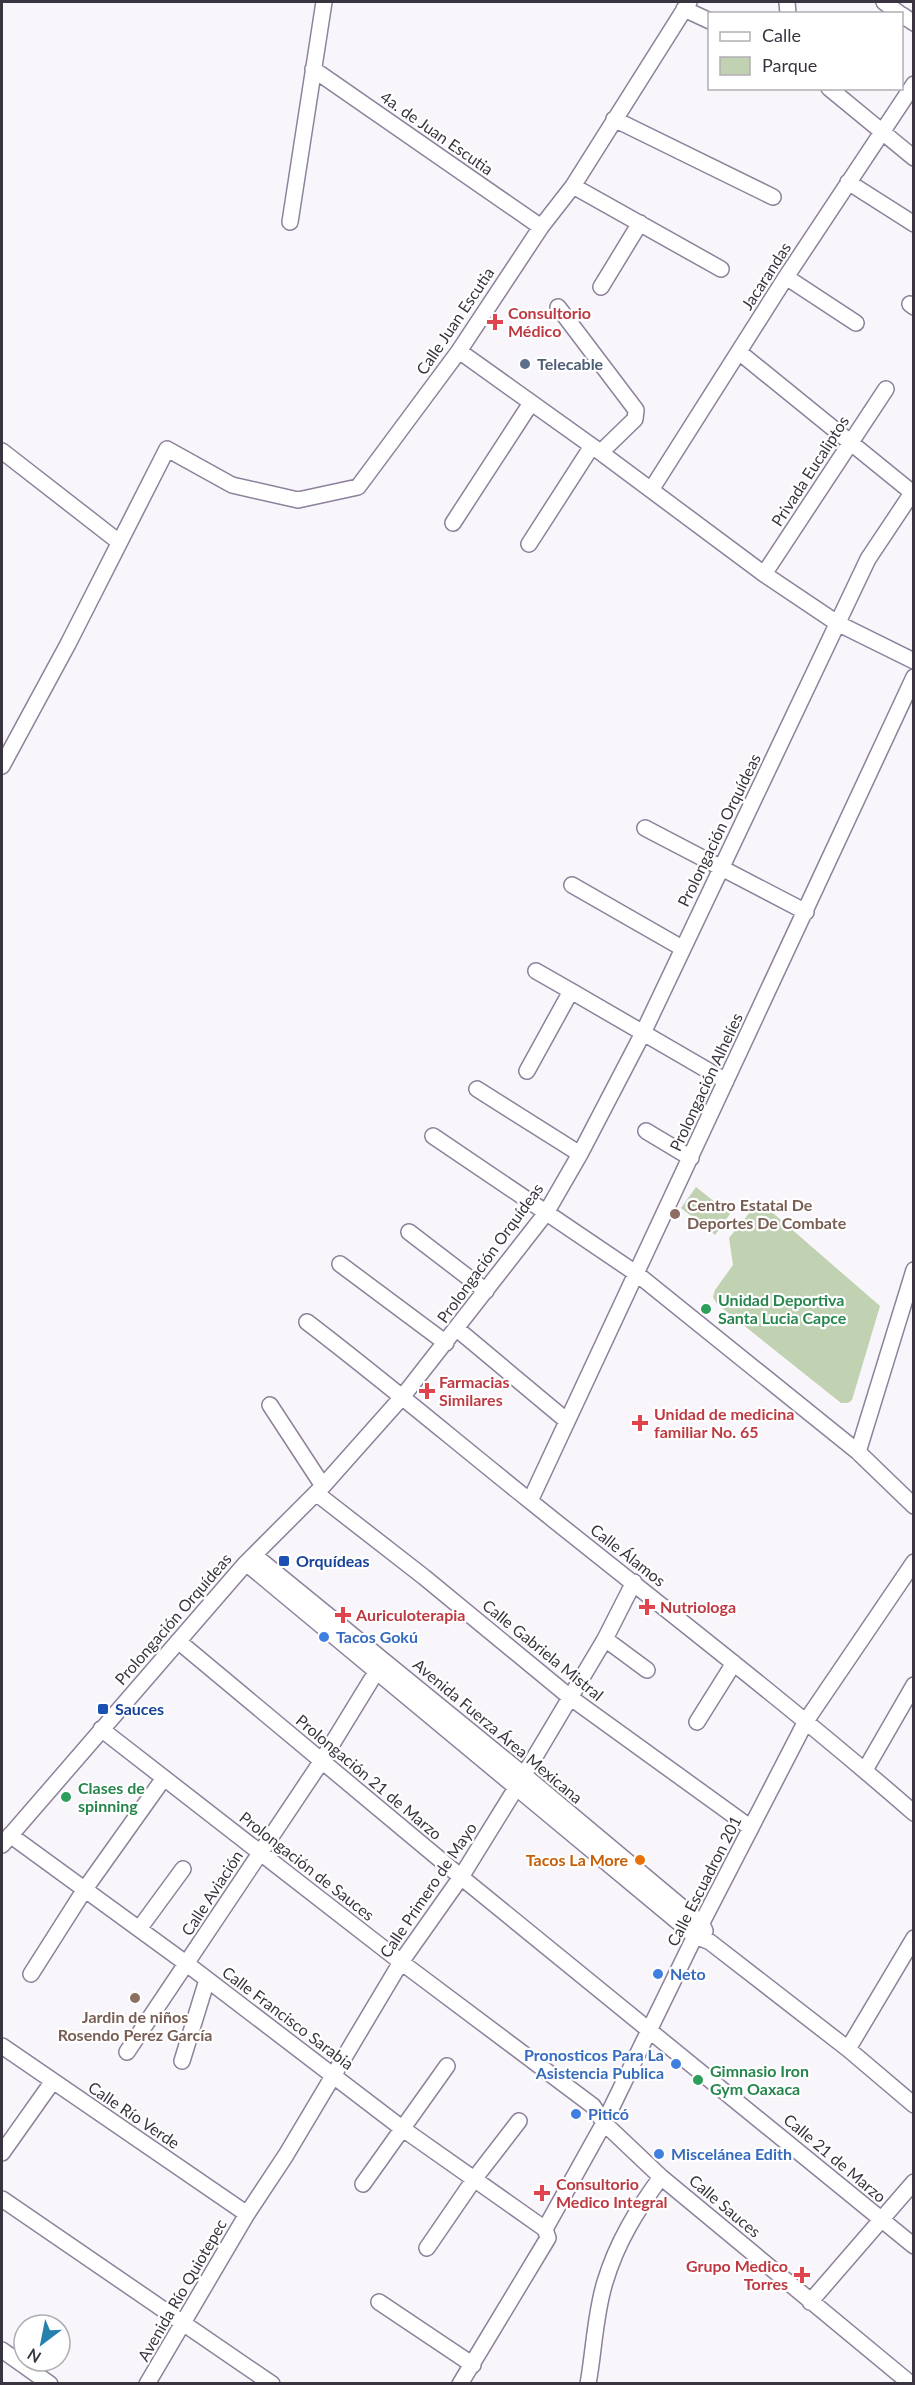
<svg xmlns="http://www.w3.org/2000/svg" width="915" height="2385" viewBox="0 0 915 2385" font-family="Lato,sans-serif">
  <rect width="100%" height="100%" fill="#f8f5fb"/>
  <path fill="#c1d2b3" d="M696,1187L730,1214L715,1235L681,1208Z
    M759,1201L880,1306L852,1400L848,1403H841L717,1304L713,1297L715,1290L733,1265L729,1238Z"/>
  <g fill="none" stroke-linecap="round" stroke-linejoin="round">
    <g stroke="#8d819b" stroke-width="18">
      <path id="minor" d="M787,2L788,14
        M884,2L900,14
        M684,9L710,21
        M902,15L914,23
        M313,69L541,227
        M829,88L914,158
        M614,119L773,197
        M848,182L914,224
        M573,186L721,269
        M290,222L324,2
        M786,277L856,323
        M601,287L640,223
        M910,304L914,307
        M558,307L636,410L635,419L601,452
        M459,351L592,446L764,574L837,623L914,661
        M739,352L914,494
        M2,451L119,542
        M651,490L786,277L914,84
        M453,523L531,403
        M529,544L592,446
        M764,574L886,389
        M2,766L68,644L167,449L232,485L298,500L358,487L459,351L541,227L573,186L689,2
        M645,828L806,912
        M572,885L682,948
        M536,971L571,991
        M527,1071L571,991L726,1081
        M477,1089L580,1154
        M646,1131L691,1158
        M433,1136L637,1274L858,1452L914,1506
        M409,1232L486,1291
        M340,1264L446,1343
        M307,1322C383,1380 455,1441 530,1501C658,1604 789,1704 914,1813
        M457,1329L567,1421
        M270,1405L323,1486
        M858,1452L914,1270
        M316,1493L424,1577L571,1698L751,1828
        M530,1501L914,677
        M254,1555L524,1775L702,1924L705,1931
        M246,1563L695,1936L710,1942L848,2049L914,2105
        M605,1639L647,1670
        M178,1641L461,1877L914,2246
        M697,1722L734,1663
        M101,1729L401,1962L593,2106L604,2123L661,2177L911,2384
        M865,1770L914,1685
        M10,1835L187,1964L403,2129L545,2229
        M2,1845L246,1563L323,1486L403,1396L546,1213L580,1154L643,1033L868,559L914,490
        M139,1929L183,1869
        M31,1974L85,1889L164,1778
        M2,2046L247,2214
        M848,2049L914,1938
        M127,2052L321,1762L381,1664
        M182,2061L207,1980
        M2,2153L53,2081
        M363,2184L447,2066
        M2,2199L272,2384
        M545,2229L604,2123L695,1936L806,1721L914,1562
        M427,2248L475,2178L519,2121
        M379,2302L473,2365
        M810,2302L914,2182
        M2,2350L50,2384
        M147,2384L247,2214L286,2155L401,1962L461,1877L524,1775L605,1639L634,1582
        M460,2384L548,2238L545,2229
        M588,2384C594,2351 595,2314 605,2282C617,2242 637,2210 661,2177"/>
    </g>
    <use href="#minor" stroke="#fff" stroke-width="15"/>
  </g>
  <g fill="#e0444e" stroke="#fff" stroke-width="2">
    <path d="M492 313h6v6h6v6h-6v6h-6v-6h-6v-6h6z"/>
    <path d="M424 1382h6v6h6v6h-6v6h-6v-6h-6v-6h6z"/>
    <path d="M637 1414h6v6h6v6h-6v6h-6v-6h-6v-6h6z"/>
    <path d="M644 1598h6v6h6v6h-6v6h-6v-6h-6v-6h6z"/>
    <path d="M340 1606h6v6h6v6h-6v6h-6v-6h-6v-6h6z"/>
    <path d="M539 2184h6v6h6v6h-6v6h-6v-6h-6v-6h6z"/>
    <path d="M799 2266h6v6h6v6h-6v6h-6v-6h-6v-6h6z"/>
  </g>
  <circle fill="#5c6f8a" stroke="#fff" stroke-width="2" cx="525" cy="364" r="6"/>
  <g fill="#8d6e63" stroke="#fff" stroke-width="2">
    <circle cx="675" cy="1214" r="6"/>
    <circle cx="135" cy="1998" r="6"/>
  </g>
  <g fill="#2e9e5b" stroke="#fff" stroke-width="2">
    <circle cx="706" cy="1309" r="6"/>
    <circle cx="66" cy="1797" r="6"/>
    <circle cx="698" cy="2080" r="6"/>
  </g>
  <g fill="#1a4fb4" stroke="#fff" stroke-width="2">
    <rect x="278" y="1555" width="12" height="12" rx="3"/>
    <rect x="97" y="1703" width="12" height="12" rx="3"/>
  </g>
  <g fill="#3f7fe0" stroke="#fff" stroke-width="2">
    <circle cx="324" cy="1637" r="6"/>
    <circle cx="658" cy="1974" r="6"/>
    <circle cx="676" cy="2064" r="6"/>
    <circle cx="576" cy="2114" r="6"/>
    <circle cx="659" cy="2154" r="6"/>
  </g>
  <circle fill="#e8710a" stroke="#fff" stroke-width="2" cx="640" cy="1860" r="6"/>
  <g text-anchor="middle" stroke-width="4.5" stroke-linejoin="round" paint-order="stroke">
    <g font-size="16" fill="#39343f" stroke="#fff">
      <text transform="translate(437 133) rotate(35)" y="6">4a. de Juan Escutia</text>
      <text transform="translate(766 276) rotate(-57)" y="6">Jacarandas</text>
      <text transform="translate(455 321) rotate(-56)" y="6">Calle Juan Escutia</text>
      <text transform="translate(810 471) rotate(-57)" y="6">Privada Eucaliptos</text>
      <text transform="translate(719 830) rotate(-64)" y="6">Prolongación Orquídeas</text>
      <text transform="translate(706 1082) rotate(-65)" y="6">Prolongación Alhelíes</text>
      <text transform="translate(490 1253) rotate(-54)" y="6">Prolongación Orquídeas</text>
      <text transform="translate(628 1555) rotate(38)" y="6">Calle Álamos</text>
      <text transform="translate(173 1619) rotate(-49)" y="6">Prolongación Orquídeas</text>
      <text transform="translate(543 1650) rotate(39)" y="6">Calle Gabriela Mistral</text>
      <text transform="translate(498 1731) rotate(40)" y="6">Avenida Fuerza Área Mexicana</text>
      <text transform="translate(369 1777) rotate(40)" y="6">Prolongación 21 de Marzo</text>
      <text transform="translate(307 1866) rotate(38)" y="6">Prolongación de Sauces</text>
      <text transform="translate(704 1881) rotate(-63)" y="6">Calle Escuadron 201</text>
      <text transform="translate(428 1890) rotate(-56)" y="6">Calle Primero de Mayo</text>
      <text transform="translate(212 1893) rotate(-57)" y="6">Calle Aviación</text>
      <text transform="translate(288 2018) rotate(37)" y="6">Calle Francisco Sarabia</text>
      <text transform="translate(134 2115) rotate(34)" y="6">Calle Río Verde</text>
      <text transform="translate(835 2158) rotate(40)" y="6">Calle 21 de Marzo</text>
      <text transform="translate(725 2206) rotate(40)" y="6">Calle Sauces</text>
      <text transform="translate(182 2290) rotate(-60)" y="6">Avenida Río Quiotepec</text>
    </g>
    <g font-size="16" font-weight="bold" fill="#be3a42" stroke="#fff" text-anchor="start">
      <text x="508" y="319">Consultorio<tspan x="508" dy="18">Médico</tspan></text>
      <text x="439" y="1388">Farmacias<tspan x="439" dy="18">Similares</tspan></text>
      <text x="654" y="1420">Unidad de medicina<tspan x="654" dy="18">familiar No. 65</tspan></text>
      <text x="660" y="1613">Nutriologa</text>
      <text x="356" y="1621">Auriculoterapia</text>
      <text x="556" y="2190">Consultorio<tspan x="556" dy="18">Medico Integral</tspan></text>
      <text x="788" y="2272" text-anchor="end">Grupo Medico<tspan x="788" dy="18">Torres</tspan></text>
    </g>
    <g font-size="16" font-weight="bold" fill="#4e5e75" stroke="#fff" text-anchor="start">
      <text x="537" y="370">Telecable</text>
    </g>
    <g font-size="16" font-weight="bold" fill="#785e54" stroke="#fff" text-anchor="start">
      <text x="687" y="1211">Centro Estatal De<tspan x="687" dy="18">Deportes De Combate</tspan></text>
      <text x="135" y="2023" text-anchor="middle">Jardin de niños<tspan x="135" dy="18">Rosendo Perez García</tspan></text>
    </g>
    <g font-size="16" font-weight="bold" fill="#27864d" stroke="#fff" text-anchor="start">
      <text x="718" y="1306">Unidad Deportiva<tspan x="718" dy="18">Santa Lucia Capce</tspan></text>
      <text x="78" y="1794">Clases de<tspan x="78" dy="18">spinning</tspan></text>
      <text x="710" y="2077">Gimnasio Iron<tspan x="710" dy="18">Gym Oaxaca</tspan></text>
    </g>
    <g font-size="16" font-weight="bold" fill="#164399" stroke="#fff" text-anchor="start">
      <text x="296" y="1567">Orquídeas</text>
      <text x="115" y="1715">Sauces</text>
    </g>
    <g font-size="16" font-weight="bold" fill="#366cbe" stroke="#fff" text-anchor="start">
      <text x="336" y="1643">Tacos Gokú</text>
      <text x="670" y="1980">Neto</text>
      <text x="664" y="2061" text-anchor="end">Pronosticos Para La<tspan x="664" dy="18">Asistencia Publica</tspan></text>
      <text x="588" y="2120">Piticó</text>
      <text x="671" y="2160">Miscelánea Edith</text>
    </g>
    <g font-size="16" font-weight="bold" fill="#c56008" stroke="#fff" text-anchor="end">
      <text x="628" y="1866">Tacos La More</text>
    </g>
  </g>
  <rect width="915" height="2385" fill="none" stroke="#39343f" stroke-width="6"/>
  <rect x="708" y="12" width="195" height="78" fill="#ffffff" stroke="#b0aeb2" stroke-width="1.5"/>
  <rect x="720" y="32" width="30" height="9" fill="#ffffff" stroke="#b0aeb2" stroke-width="1.5"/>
  <text x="762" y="42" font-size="18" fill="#39343f">Calle</text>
  <rect x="720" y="57" width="30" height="18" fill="#c1d2b3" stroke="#b0aeb2" stroke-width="1.5"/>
  <text x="762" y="72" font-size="18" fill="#39343f">Parque</text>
  <g transform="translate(42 2343) rotate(212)"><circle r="28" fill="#ffffff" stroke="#b0aeb2" stroke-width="1.5"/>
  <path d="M0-4.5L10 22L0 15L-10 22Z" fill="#2580ae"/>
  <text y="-9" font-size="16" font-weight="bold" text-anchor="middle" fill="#39343f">N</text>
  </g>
</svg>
